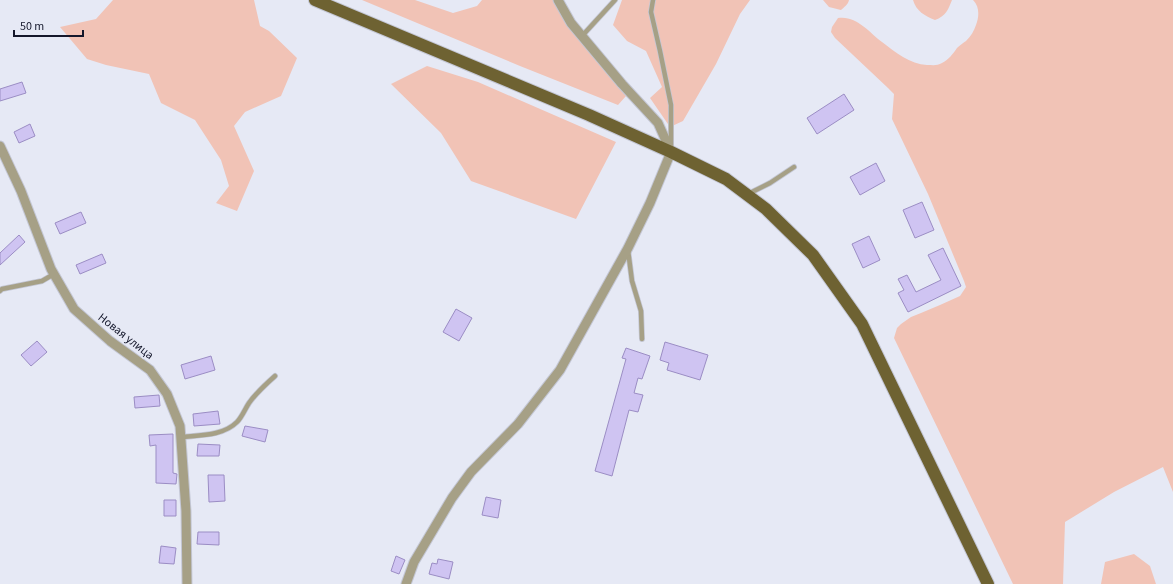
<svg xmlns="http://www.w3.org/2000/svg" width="1173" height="584" viewBox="0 0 1173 584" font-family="'Source Sans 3',sans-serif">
  <rect width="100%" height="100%" fill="#e6e9f5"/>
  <path fill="#f1c3b6" d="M113,0H254L260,26L269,31L297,58L281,96L245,112L234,126L254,171L237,211L216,203L229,186L221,160L195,120L161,103L149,74L106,65L87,59L60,27L96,19Z
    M362,0H415L453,13L477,6L482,0H561L583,43L626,96L618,105L520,66Z
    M622,0H750L740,14L716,64L683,121L670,127L650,98L662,87L646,51L627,41L613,25Z
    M823,0H849C848,5 844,7 841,10L829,7Z
    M913,0H952C948,10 946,16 935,20C925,16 916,11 913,0Z
    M973,0H1173V492L1163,467L1114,492L1065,522L1063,584H1013L894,338L897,328L901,324L911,317L921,313L940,305L960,296L966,287L964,281L928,194L892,119L894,94L888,88L835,38L831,32L832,27L838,18C856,15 869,32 882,42C895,52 910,64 927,65C933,65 937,66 942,63C948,60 953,54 957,48C960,45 963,43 966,41C971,36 974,31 976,25C979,17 980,7 973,0Z
    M427,66L478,82L616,142L576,219L471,181L441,133L391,84Z
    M1134,554L1150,566L1156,584H1101L1105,562Z"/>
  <path fill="#cfc4f2" stroke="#9b8dc4" d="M22,82L26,93L0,101V89Z
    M844,94L854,110L817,134L807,118Z
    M30,124L35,136L19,143L14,132Z
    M876,163L885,181L860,195L850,177Z
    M922,202L934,230L915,238L903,210Z
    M81,212L86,223L60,234L55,223Z
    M19,235L25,242L0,265V253Z
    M869,236L880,260L863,268L852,244Z
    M943,248L961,286L908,312L898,293L904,290L898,279L907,275L916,292L941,280L928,255Z
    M102,254L106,263L80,274L76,265Z
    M456,309L472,318L459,341L443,332Z
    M37,341L47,352L31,366L21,355Z
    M665,342L708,355L700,380L667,370L669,363L660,360Z
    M626,348L650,356L642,379L638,378L634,393L643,395L638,412L629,410L612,476L595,471L626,359L622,358Z
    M211,356L215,370L185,379L181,365Z
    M159,395L160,406L135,408L134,397Z
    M218,411L220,424L194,426L193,414Z
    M245,426L268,430L265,442L242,436Z
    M173,434V473L177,474L176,484L156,483V445L150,446L149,435Z
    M198,444L220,445L219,456H197Z
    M208,475H224L225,501L209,502Z
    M486,497L501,500L498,518L482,515Z
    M164,500H176V516H164Z
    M198,532H219V545L197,544Z
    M161,546L176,548L174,564L159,563Z
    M396,556L405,560L399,574L391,571Z
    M438,559L453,562L449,579L429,574L432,563L437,564Z"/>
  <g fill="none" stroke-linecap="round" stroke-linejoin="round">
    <g stroke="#c4c7d5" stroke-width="6">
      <path id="lane" d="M653,0L651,12L660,51L671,105V146
        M582,36L615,0
        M748,194L770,183L794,167
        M628,250L632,281L641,311L642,339
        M0,291L2,289L42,281L54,274
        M181,437C200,435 223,436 237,422C242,417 245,409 249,403C256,393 266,384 275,376"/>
    </g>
    <g stroke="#c4c7d5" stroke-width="11">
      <path id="street" d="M0,146L21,191L51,269L74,309L110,341L150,370L167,394L180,426L186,511L187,584
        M406,584L414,562L452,498L471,472L518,424L560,370L628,248L650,203L671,152L658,123L622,84L571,23L558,0"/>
    </g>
    <g stroke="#c4c7d5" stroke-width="14">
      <path id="primary" d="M315,0L589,115L671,152L726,179L766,209L813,255L862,324L988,584"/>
    </g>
    <use href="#lane" stroke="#a6a086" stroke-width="4.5"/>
    <use href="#street" stroke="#a6a086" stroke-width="9"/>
    <use href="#primary" stroke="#6e6232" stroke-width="12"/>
  </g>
  <g text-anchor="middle" stroke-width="3" stroke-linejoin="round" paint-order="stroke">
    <g font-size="12" fill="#14172b" stroke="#e6e9f5">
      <text transform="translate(126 336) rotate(38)" y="4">Новая улица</text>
    </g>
  </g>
  <path d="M14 30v6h69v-6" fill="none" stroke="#14172b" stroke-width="2"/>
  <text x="20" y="30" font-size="12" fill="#14172b" stroke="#e6e9f5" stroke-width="3" paint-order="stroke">50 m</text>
</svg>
